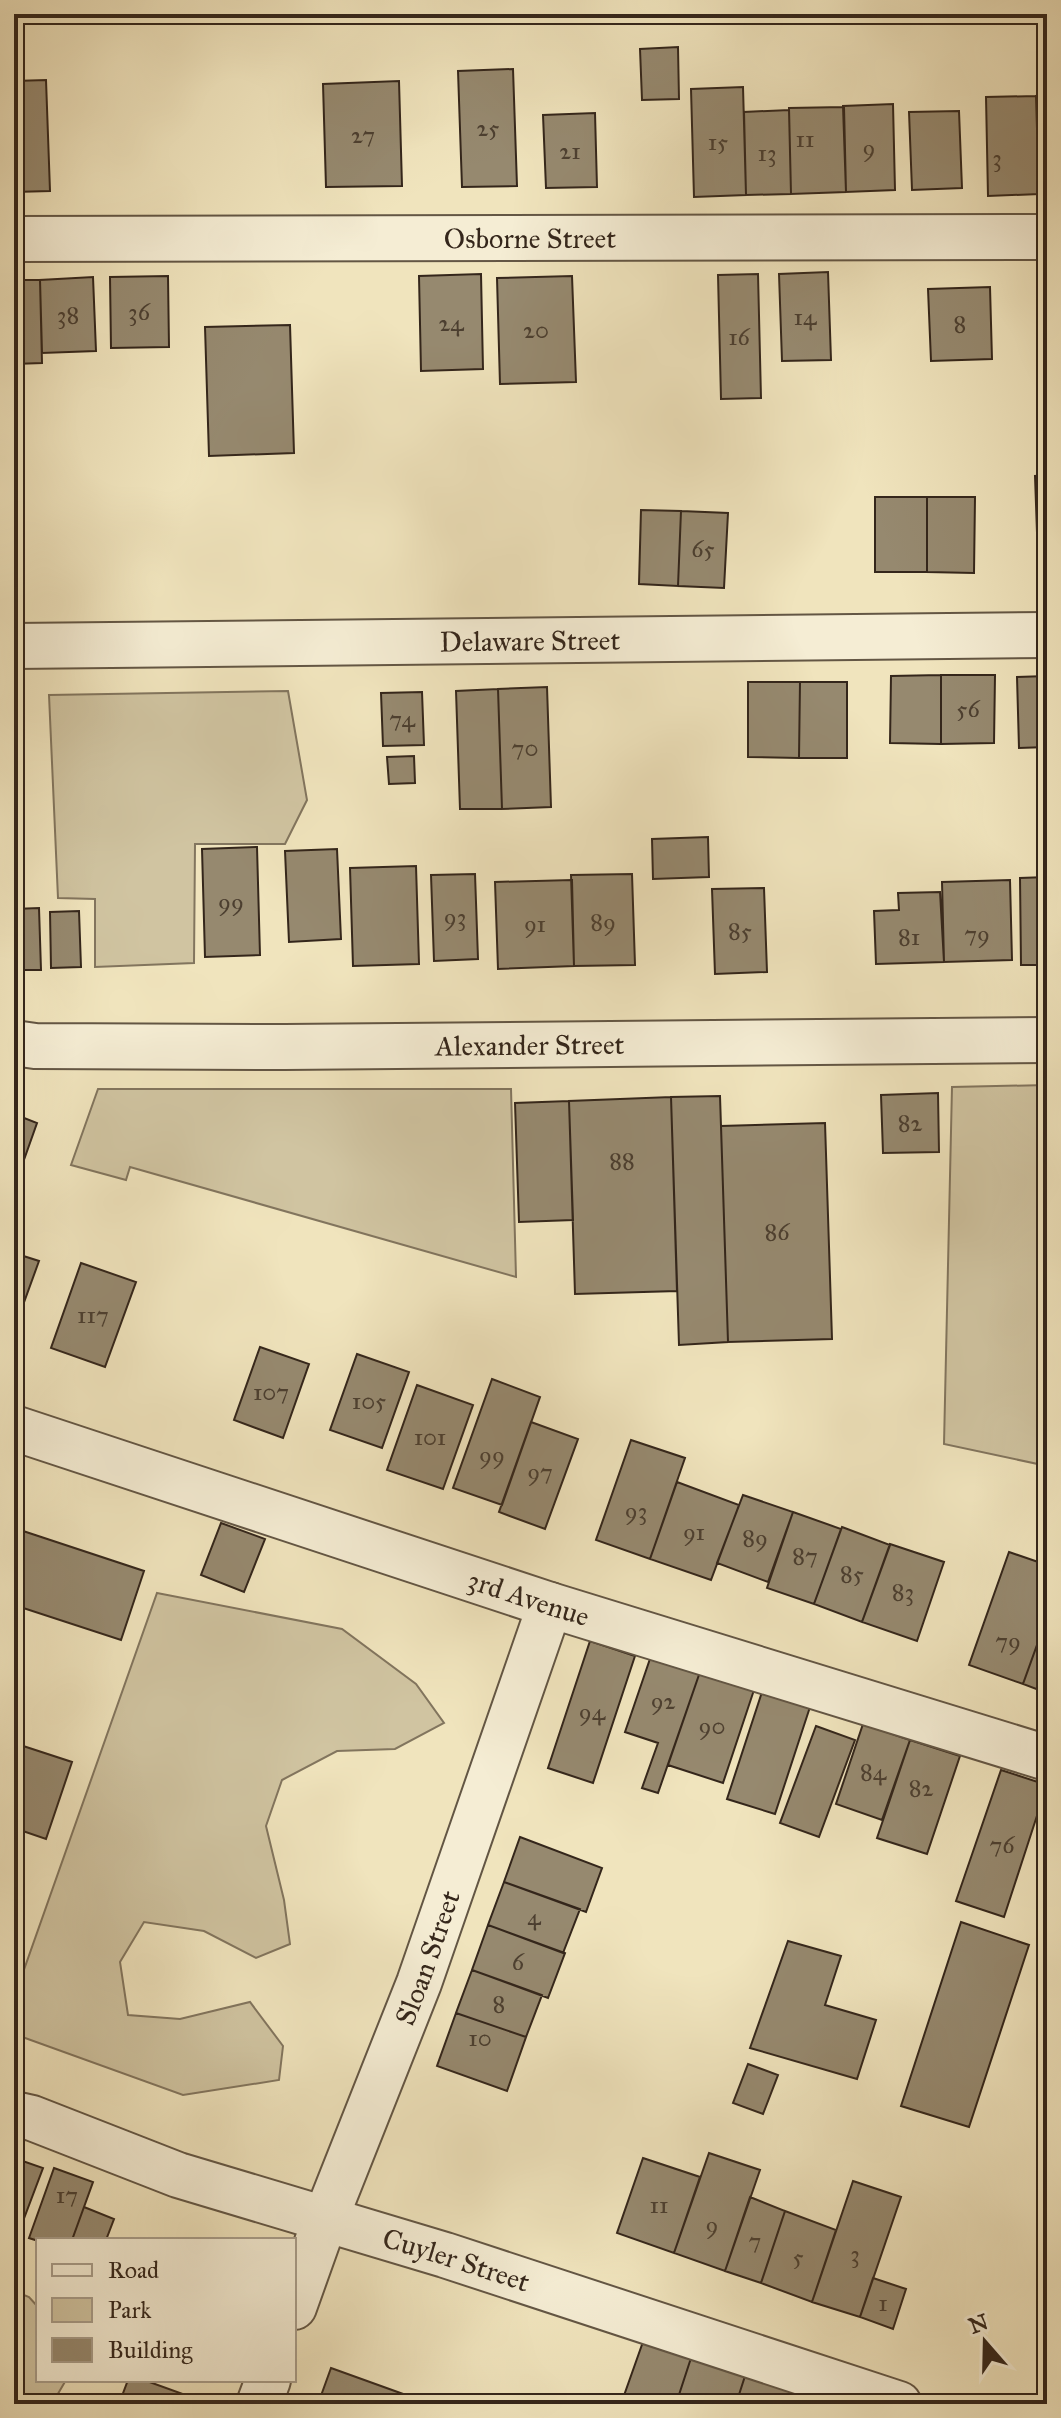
<svg xmlns="http://www.w3.org/2000/svg" width="1061" height="2418" viewBox="0 0 1061 2418" font-family="'IM FELL Great Primer',serif">
  <rect width="100%" height="100%" fill="#f0e4bd"/>
  <filter id="stains"><feTurbulence type="fractalNoise" baseFrequency=".0025" numOctaves="4"/><feColorMatrix values="0 0 0 0 .2 0 0 0 0 .09 0 0 0 0 .02 0 0 0 .5 -.17"/></filter>
  <radialGradient id="worn" r=".72"><stop offset=".6" stop-color="#630" stop-opacity="0"/><stop offset="1" stop-color="#630" stop-opacity=".3"/></radialGradient>
  <path fill="#d0c4a1" stroke="#82755e" stroke-width="2" d="M288,691L307,800L285,844H195L194,963L95,967V899L58,898L49,695Z
    M1047,1085V1466L944,1444L952,1087Z
    M98,1089H511L516,1277L130,1167L126,1180L71,1165Z
    M157,1593L342,1629L416,1684L444,1723L395,1749L337,1751L282,1780L266,1826L284,1900L290,1944L256,1958L204,1931L144,1922L120,1962L128,2015L180,2019L250,2002L283,2046L279,2080L183,2095L14,2034V1998Z
    M14,2291L29,2297L38,2307V2380H66L52,2404H14Z"/>
  <path fill="#96896f" stroke="#34261b" stroke-width="2" d="M678,47L679,99L642,100L640,49Z
    M513,69L517,186L462,187L458,71Z
    M46,80L50,191L14,192V81Z
    M399,81L402,186L326,187L323,84Z
    M743,87L746,195L694,197L691,89Z
    M1047,95V193L1039,194L1036,96Z
    M1036,96L1039,194L988,196L986,97Z
    M893,104L895,190L846,192L843,106Z
    M844,107L846,192L791,194L789,108Z
    M789,110L791,194L746,195L744,112Z
    M959,111L962,188L912,190L909,112Z
    M595,113L597,187L546,188L543,115Z
    M1039,270H1047V359L1041,360Z
    M828,272L831,360L782,361L779,274Z
    M481,274L483,369L421,371L419,276Z
    M758,274L761,398L721,399L718,275Z
    M168,276L169,347L111,348L110,277Z
    M572,276L576,382L500,384L497,278Z
    M93,277L96,351L42,353L40,280Z
    M14,280H40L42,363L14,364Z
    M990,287L992,359L931,361L928,289Z
    M290,325L294,453L209,456L205,327Z
    M1047,475V560L1038,561L1035,476Z
    M875,497H927V572H875Z
    M927,497H975L974,573L927,572Z
    M641,510L681,511L678,586L639,584Z
    M681,511L728,513L724,588L678,586Z
    M941,675H995L994,743L941,744Z
    M941,675V744L890,743L891,676Z
    M1047,676V747L1019,748L1017,677Z
    M748,682H800L799,758L748,757Z
    M800,682H847V758H799Z
    M547,687L551,807L502,809L498,689Z
    M498,689L502,809H460L456,691Z
    M422,692L424,745L383,746L381,693Z
    M414,756L415,783L389,784L387,757Z
    M708,837L709,877L653,879L652,839Z
    M257,847L260,955L205,957L202,849Z
    M337,849L341,939L289,942L285,851Z
    M416,866L419,964L353,966L350,868Z
    M475,874L478,959L434,961L431,875Z
    M632,874L635,965L574,966L571,875Z
    M1047,877V965H1021L1020,878Z
    M572,880L574,966L498,969L495,882Z
    M1010,880L1012,960L944,962L942,882Z
    M764,888L767,972L715,974L712,889Z
    M940,892L944,962L876,964L874,911L899,910L898,893Z
    M39,908L41,970H14V909Z
    M79,911L81,967L51,968L50,912Z
    M938,1093L939,1152L883,1153L881,1095Z
    M720,1096L728,1342L679,1345L671,1097Z
    M671,1097L677,1291L575,1294L569,1101Z
    M569,1101L573,1220L519,1222L515,1103Z
    M14,1114L37,1123L14,1188Z
    M825,1123L832,1339L728,1342L721,1126Z
    M14,1253L39,1261L14,1330Z
    M81,1263L136,1282L105,1367L51,1348Z
    M260,1347L309,1364L283,1438L234,1420Z
    M357,1354L409,1372L382,1448L330,1430Z
    M492,1379L540,1397L502,1505L453,1488Z
    M417,1385L473,1405L443,1489L387,1470Z
    M531,1422L578,1439L545,1529L499,1512Z
    M631,1440L685,1458L650,1559L596,1540Z
    M677,1482L739,1505L711,1580L650,1559Z
    M743,1495L793,1512L768,1582L717,1563Z
    M793,1512L841,1529L814,1604L767,1588Z
    M221,1523L265,1539L244,1592L201,1575Z
    M842,1527L890,1545L862,1622L814,1604Z
    M14,1528L144,1571L121,1640L14,1605Z
    M890,1544L944,1562L917,1641L862,1622Z
    M1009,1552L1047,1565V1617L1023,1684L969,1665Z
    M1047,1617V1693L1023,1684Z
    M590,1641L635,1656L593,1783L548,1768Z
    M652,1653L701,1669L658,1793L642,1788L658,1743L625,1732Z
    M701,1669L755,1687L723,1783L668,1765Z
    M762,1692L810,1707L775,1814L727,1799Z
    M863,1724L910,1740L882,1820L836,1804Z
    M816,1726L855,1740L819,1837L780,1823Z
    M910,1740L960,1756L927,1854L877,1838Z
    M14,1743L72,1762L46,1839L14,1828Z
    M1001,1770L1047,1785L1004,1917L956,1901Z
    M520,1837L602,1868L586,1912L504,1882Z
    M504,1882L580,1909L563,1953L488,1925Z
    M961,1922L1029,1945L969,2127L901,2106Z
    M488,1925L565,1953L548,1998L472,1970Z
    M788,1941L841,1956L825,2005L876,2020L857,2079L750,2048Z
    M472,1970L542,1995L526,2037L456,2013Z
    M456,2013L526,2037L507,2091L437,2066Z
    M748,2064L778,2075L763,2114L733,2103Z
    M709,2153L760,2170L725,2271L674,2253Z
    M14,2158L43,2168L14,2245Z
    M643,2158L700,2177L674,2253L617,2233Z
    M54,2168L93,2182L72,2240L38,2241L29,2238Z
    M853,2181L901,2197L860,2317L812,2302Z
    M750,2197L785,2211L761,2283L725,2271Z
    M84,2207L114,2219L106,2240H72Z
    M785,2211L836,2230L812,2302L761,2283Z
    M873,2278L906,2289L893,2329L860,2317Z
    M644,2339L692,2355L676,2404H621Z
    M692,2355L746,2373L736,2404H676Z
    M331,2368L431,2404H318Z
    M746,2373L796,2389L791,2404H736Z
    M128,2380H144L205,2402L204,2404H119Z
    M796,2389L841,2404H791Z"/>
  <g fill="none" stroke-linecap="round" stroke-linejoin="round">
    <g stroke="#635644" stroke-width="48">
      <g id="street">
        <path id="s1" d="M14,239L1047,237"/>
        <path id="s2" d="M14,646L1047,635"/>
        <path id="s3" d="M14,1043L35,1046L285,1047L1047,1040"/>
        <path id="s4" d="M14,1428L550,1605L1047,1758"/>
        <path id="s5" d="M14,2114L32,2118L178,2175L445,2255L899,2404"/>
        <path id="s6" d="M294,2307L325,2220L419,1983L550,1605"/>
        <path d="M259,2404L268,2380"/>
      </g>
    </g>
    <use href="#street" stroke="#f5edd4" stroke-width="44"/>
  </g>
  <g text-anchor="middle" stroke-width="6" stroke-linejoin="round" paint-order="stroke">
    <g font-size="24" fill="#4c3f30">
      <text x="488" y="136">25</text>
      <text x="363" y="143">27</text>
      <text x="805" y="147">11</text>
      <text x="718" y="150">15</text>
      <text x="869" y="156">9</text>
      <text x="570" y="159">21</text>
      <text x="767" y="161">13</text>
      <text x="997" y="166">3</text>
      <text x="139" y="320">36</text>
      <text x="68" y="323">38</text>
      <text x="805" y="325">14</text>
      <text x="451" y="331">24</text>
      <text x="960" y="332">8</text>
      <text x="536" y="338">20</text>
      <text x="739" y="345">16</text>
      <text x="703" y="557">65</text>
      <text x="968" y="717">56</text>
      <text x="402" y="727">74</text>
      <text x="525" y="756">70</text>
      <text x="231" y="910">99</text>
      <text x="455" y="925">93</text>
      <text x="603" y="930">89</text>
      <text x="535" y="932">91</text>
      <text x="740" y="939">85</text>
      <text x="977" y="942">79</text>
      <text x="909" y="945">81</text>
      <text x="910" y="1131">82</text>
      <text x="622" y="1169">88</text>
      <text x="777" y="1240">86</text>
      <text x="93" y="1323">117</text>
      <text x="271" y="1400">107</text>
      <text x="369" y="1409">105</text>
      <text x="430" y="1445">101</text>
      <text x="492" y="1463">99</text>
      <text x="540" y="1480">97</text>
      <text x="636" y="1519">93</text>
      <text x="694" y="1540">91</text>
      <text x="755" y="1546">89</text>
      <text x="805" y="1564">87</text>
      <text x="852" y="1582">85</text>
      <text x="903" y="1600">83</text>
      <text x="1008" y="1649">79</text>
      <text x="663" y="1709">92</text>
      <text x="592" y="1720">94</text>
      <text x="712" y="1734">90</text>
      <text x="873" y="1780">84</text>
      <text x="921" y="1796">82</text>
      <text x="1002" y="1853">76</text>
      <text x="534" y="1925">4</text>
      <text x="518" y="1970">6</text>
      <text x="499" y="2012">8</text>
      <text x="480" y="2046">10</text>
      <text x="67" y="2203">17</text>
      <text x="659" y="2213">11</text>
      <text x="712" y="2233">9</text>
      <text x="755" y="2249">7</text>
      <text x="855" y="2262">3</text>
      <text x="798" y="2265">5</text>
      <text x="883" y="2311">1</text>
    </g>
    <g font-size="28" fill="#34261b" stroke="#f5edd4">
      <text dy="10" stroke="none"><textPath href="#s1" startOffset="516">Osborne Street</textPath></text>
      <text dy="10" stroke="none"><textPath href="#s2" startOffset="516">Delaware Street</textPath></text>
      <text dy="10" stroke="none"><textPath href="#s3" startOffset="516">Alexander Street</textPath></text>
      <text dy="10" stroke="none"><textPath href="#s4" startOffset="542">3rd Avenue</textPath></text>
      <text dy="10" stroke="none"><textPath href="#s6" startOffset="374">Sloan Street</textPath></text>
      <text dy="10" stroke="none"><textPath href="#s5" startOffset="466">Cuyler Street</textPath></text>
    </g>
  </g>
  <rect width="1061" height="2418" fill="none" stroke="#f0e4bd" stroke-width="48"/>
  <rect x="16" y="16" width="1029" height="2386" fill="none" stroke="#34261b" stroke-width="4"/>
  <rect x="24" y="24" width="1013" height="2370" fill="none" stroke="#34261b" stroke-width="2"/>
  <rect x="36" y="2238" width="260" height="144" fill="#f5edd4" stroke="#a89d8a" stroke-width="2"/>
  <rect x="52" y="2264" width="40" height="12" fill="#f5edd4" stroke="#a89d8a" stroke-width="2"/>
  <text x="108" y="2278" font-size="24" fill="#34261b">Road</text>
  <rect x="52" y="2298" width="40" height="24" fill="#d0c4a1" stroke="#a89d8a" stroke-width="2"/>
  <text x="108" y="2318" font-size="24" fill="#34261b">Park</text>
  <rect x="52" y="2338" width="40" height="24" fill="#96896f" stroke="#a89d8a" stroke-width="2"/>
  <text x="108" y="2358" font-size="24" fill="#34261b">Building</text>
  <g transform="translate(985 2342) rotate(340)" stroke="#f5edd4" stroke-width="6" paint-order="stroke">
  <path d="M0-6L14 30L0 20L-14 30Z" fill="#34261b"/>
  <text y="-12" font-size="22" font-weight="bold" text-anchor="middle" fill="#34261b">N</text>
  </g>
  <rect width="100%" height="100%" filter="url(#stains)"/>
  <rect width="100%" height="100%" fill="url(#worn)"/>
</svg>
